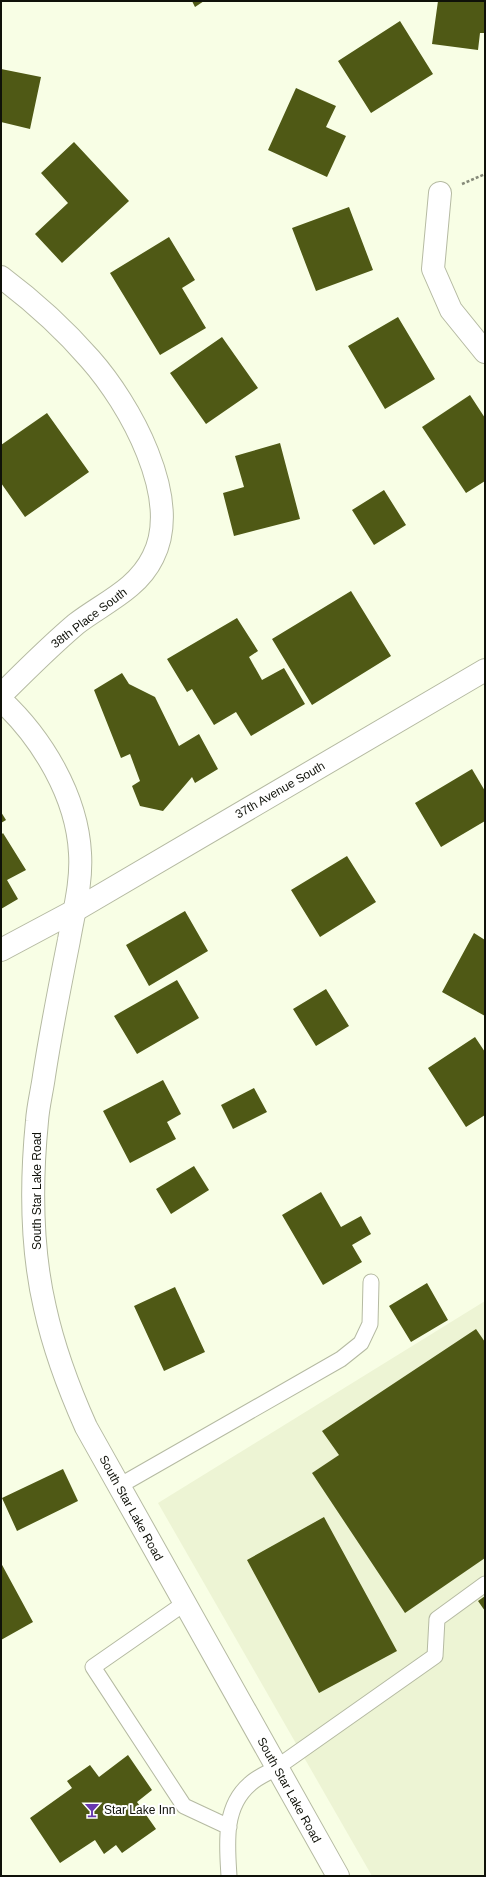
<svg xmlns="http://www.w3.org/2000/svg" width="486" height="1877" viewBox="0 0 486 1877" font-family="Helvetica,sans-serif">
  <rect width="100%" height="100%" fill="#f8fee5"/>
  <path fill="#edf4d4" d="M485,1301V1876H372L158,1503Z"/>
  <path fill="#4f5915" d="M192,1H204L195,7Z
    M438,1L485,2V33H480L478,50L432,44Z
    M400,21L433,74L371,113L338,61Z
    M1,69L41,77L30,129L1,122Z
    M296,88L336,106L326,127L346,136L327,177L268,150Z
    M74,142L129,201L62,263L35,234L68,203L41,173Z
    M349,207L373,270L316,291L292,228Z
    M169,237L195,280L182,288L206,328L160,355L110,273Z
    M398,317L435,379L385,409L348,346Z
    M222,337L258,388L206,424L170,373Z
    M470,395L485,418V481L466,493L422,427Z
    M47,413L89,472L25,517L1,483V445Z
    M280,443L300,519L234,536L223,493L244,487L235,456Z
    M384,490L406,525L374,545L352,510Z
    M351,591L391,656L312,705L272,639Z
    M237,618L258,651L249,657L262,680L284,668L305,704L251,736L236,712L214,725L192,689L187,692L167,659Z
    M122,673L129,684L155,697L179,746L199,734L218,769L195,783L192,777L163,811L140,806L132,786L140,781L130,754L121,758L94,690Z
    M472,769L485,791V821L441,847L415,803Z
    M1,812L6,820L1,823Z
    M3,833L26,870L7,880L18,899L1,909V835Z
    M347,856L376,902L320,937L291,890Z
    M185,911L208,951L149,986L126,945Z
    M474,933L485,940V1016L442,992Z
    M177,980L199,1018L137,1054L114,1016Z
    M326,989L349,1026L316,1046L293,1009Z
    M475,1037L485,1052V1115L466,1127L428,1068Z
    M163,1080L181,1114L167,1122L176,1139L130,1163L103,1111Z
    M254,1088L267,1112L233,1129L221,1105Z
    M194,1166L209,1190L171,1214L156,1189Z
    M321,1192L341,1227L361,1216L371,1234L352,1245L362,1262L323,1285L282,1215Z
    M427,1283L448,1320L411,1342L389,1306Z
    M175,1287L205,1352L164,1371L134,1306Z
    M476,1329L485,1342V1558L405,1613L312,1473L339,1455L322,1431Z
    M63,1469L78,1501L17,1531L2,1498Z
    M324,1517L397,1651L319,1693L247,1560Z
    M1,1563L33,1622L1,1640Z
    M485,1596V1611L478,1601Z
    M128,1755L152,1790L137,1802L156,1829L122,1853L116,1845L104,1854L95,1840L60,1863L30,1818L72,1788L67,1781L90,1765L99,1777Z"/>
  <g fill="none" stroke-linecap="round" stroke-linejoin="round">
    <g stroke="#b5baa2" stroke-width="17">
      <path id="service" d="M119,1486L341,1359L361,1343L370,1324L371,1282
        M185,1603L93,1667L184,1806L229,1827
        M229,1876C227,1844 223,1807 250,1784C257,1777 268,1773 276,1768L435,1656L437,1619L485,1584"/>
    </g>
    <g stroke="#b5baa2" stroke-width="24">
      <path id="minor" d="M440,193L433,269L451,310L485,352
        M1,277C33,301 63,328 90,359C129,403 183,498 153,557C137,590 103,603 76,624C50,646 26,670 1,695
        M1,950L74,911L485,670"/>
    </g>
    <g stroke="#b5baa2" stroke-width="24">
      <path id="tertiary" d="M1,700C42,738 77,796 80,853C82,882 74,911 69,940C60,985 51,1030 44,1076C42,1091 38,1106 37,1121C31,1182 31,1248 45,1308C54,1349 69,1389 86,1427L338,1876"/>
    </g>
    <path stroke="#858978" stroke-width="2.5" stroke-dasharray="3 2" stroke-linecap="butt" d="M462,184L485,174"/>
    <use href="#service" stroke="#fff" stroke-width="15"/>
    <use href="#minor" stroke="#fff" stroke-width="22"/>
    <use href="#tertiary" stroke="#fff" stroke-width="22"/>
  </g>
  <defs>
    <g id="bar-bare" transform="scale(1.2)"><path d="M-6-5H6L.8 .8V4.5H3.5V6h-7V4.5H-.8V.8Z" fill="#6838af" stroke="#fff" stroke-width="2.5" paint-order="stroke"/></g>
  </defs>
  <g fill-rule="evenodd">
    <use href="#bar-bare" x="92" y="1810"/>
  </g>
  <g text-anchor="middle" stroke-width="4" stroke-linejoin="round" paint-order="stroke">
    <g font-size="12" fill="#0f1109" stroke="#fff">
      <text transform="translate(89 618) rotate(-37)" y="4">38th Place South</text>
      <text transform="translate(280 790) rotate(-30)" y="4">37th Avenue South</text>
      <text transform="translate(37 1191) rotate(-90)" y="4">South Star Lake Road</text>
      <text transform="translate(131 1508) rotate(61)" y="4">South Star Lake Road</text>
      <text transform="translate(289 1790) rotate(61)" y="4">South Star Lake Road</text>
    </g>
    <g font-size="12" fill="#0f1109" stroke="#fff" text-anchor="start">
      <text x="104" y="1814">Star Lake Inn</text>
    </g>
  </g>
  <rect width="486" height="1877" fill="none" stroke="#0f1109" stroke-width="4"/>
</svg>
